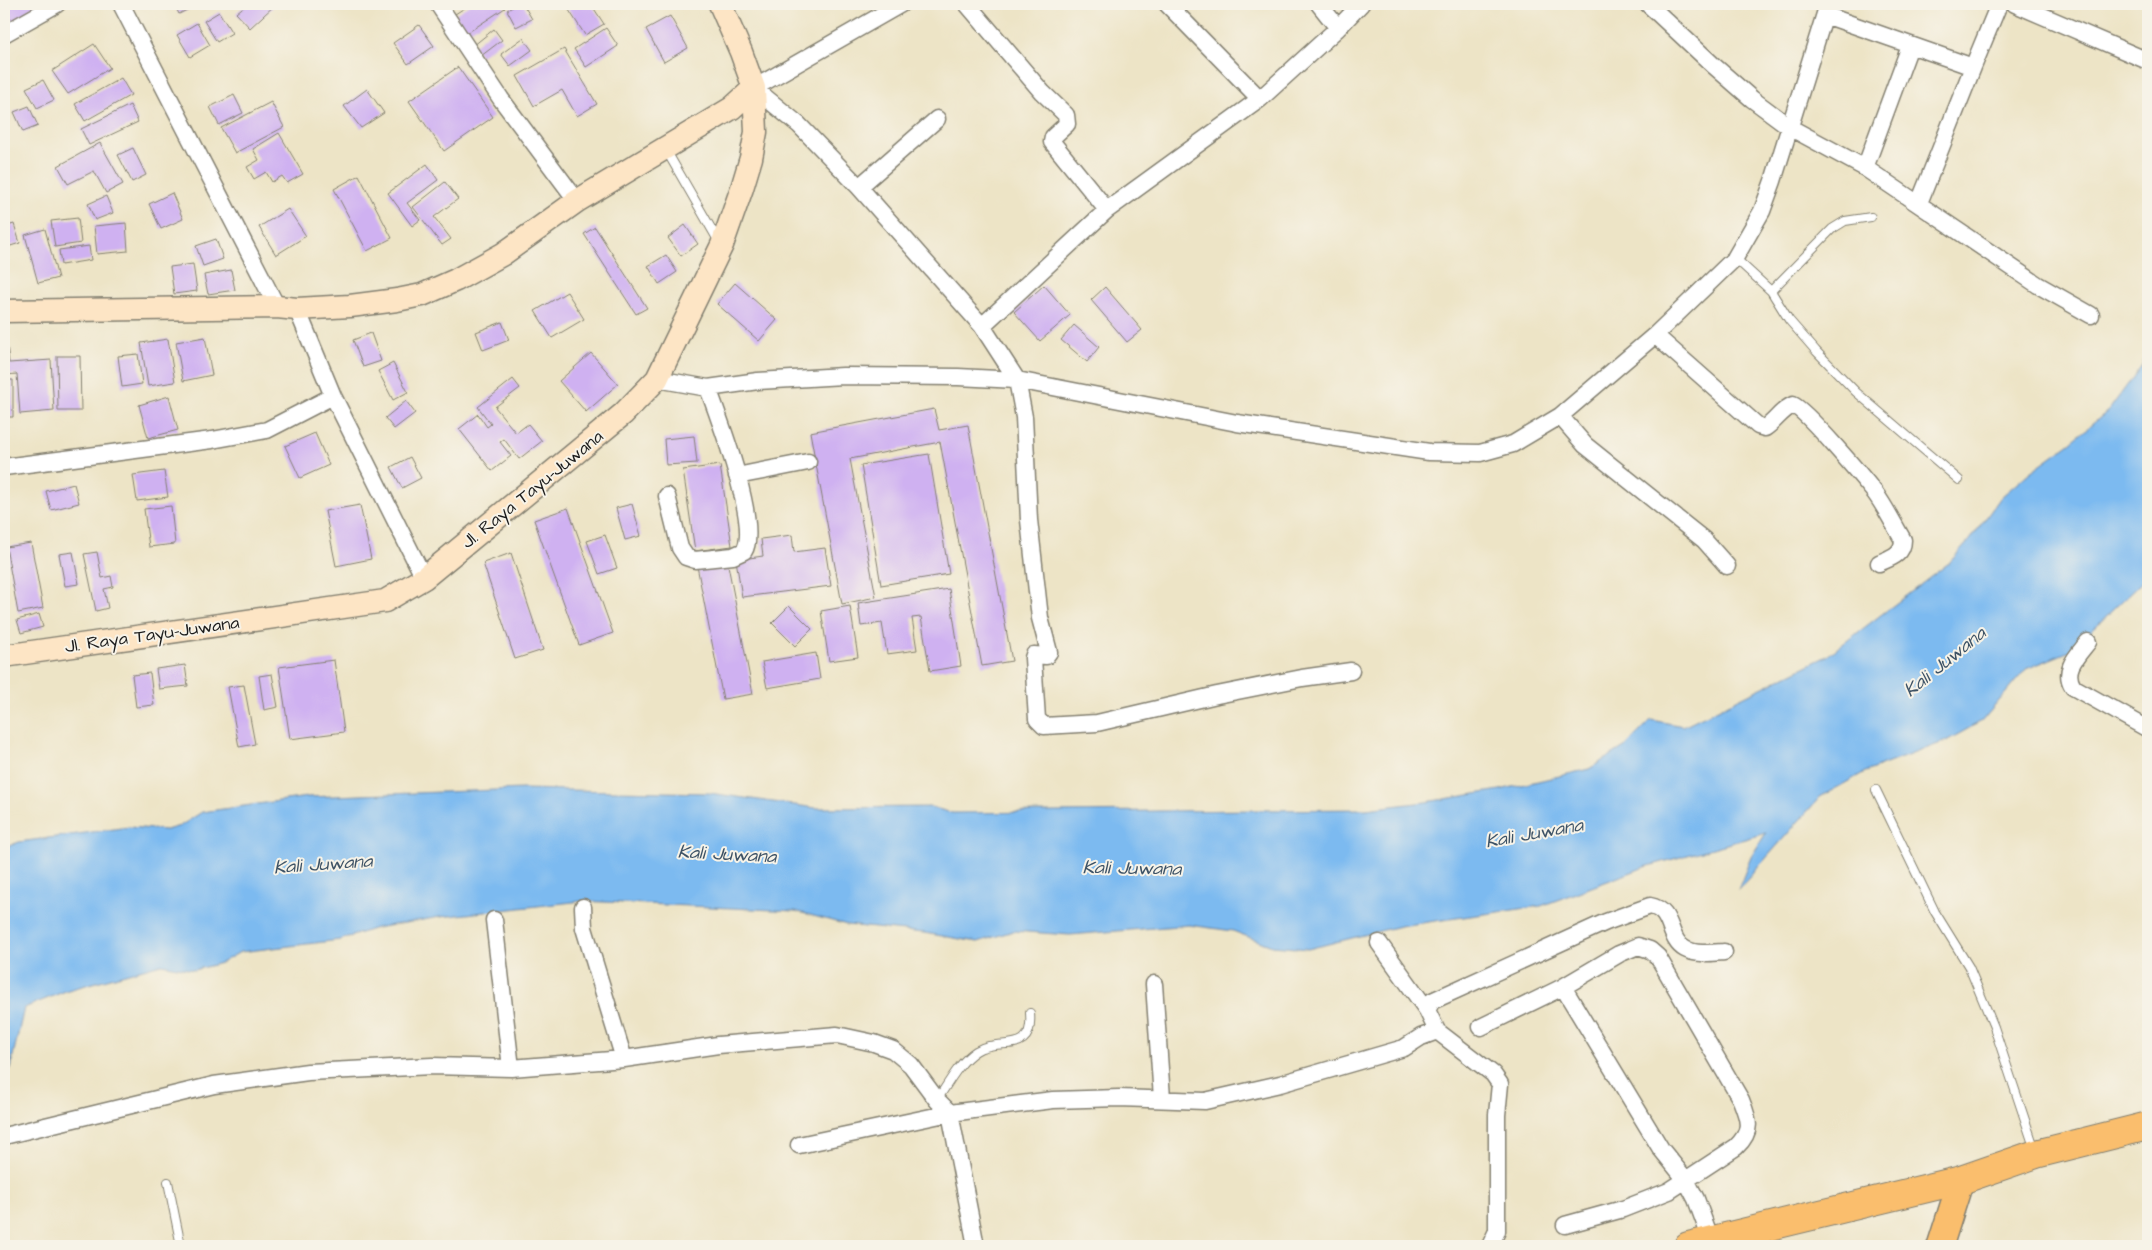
<svg xmlns="http://www.w3.org/2000/svg" width="2152" height="1250" viewBox="0 0 2152 1250" font-family="'Architects Daughter',sans-serif">
  <rect width="100%" height="100%" fill="#f7f3e8"/>
  <filter id="ink" filterUnits="userSpaceOnUse"><feTurbulence type="fractalNoise" baseFrequency=".02" numOctaves="2"/><feDisplacementMap in="SourceGraphic" scale="10" xChannelSelector="R" yChannelSelector="G"/><feConvolveMatrix kernelMatrix="1 2 1 2 8 2 1 2 1" color-interpolation-filters="sRGB"/></filter>
  <filter id="wash" filterUnits="userSpaceOnUse"><feTurbulence type="fractalNoise" baseFrequency=".0096" numOctaves="4" result="noise"/><feDisplacementMap in="SourceGraphic" scale="20" xChannelSelector="R" yChannelSelector="G"/><feGaussianBlur stdDeviation="1.12" result="paint"/><feColorMatrix in="noise" values="0 0 0 0 0 0 0 0 0 0 0 0 0 0 0 0 0 1.4 0 .05"/><feComposite in="paint" operator="in"/></filter>
  <g filter="url(#wash)">
    <rect width="100%" height="100%" fill="#ede4c6"/>
    <path fill="#7cbaf0" stroke="#4c6b86" d="M2148,350V576L2070,651L2026,669L1982,721L1946,741L1865,772L1820,797L1738,890L1751,857L1766,833L1645,867L1541,906L1400,926L1308,949L1272,946L1233,931L1189,925L1070,935L1013,931L978,942L924,933L847,925L795,911L582,901L440,917L376,928L340,940L240,952L221,963L194,970L161,964L68,990L24,1008L10,1069L4,1072V848L19,842L129,827L166,830L180,826L202,812L307,797L523,789L709,793L816,808L931,807L952,813L1366,809L1426,802L1500,790L1589,769L1626,746L1651,720L1683,726L1827,656L1949,563L1970,540L2001,497L2030,472L2070,443L2109,410L2142,365Z"/>
    <g id="blocks">
      <path fill="#cfb1f1" d="M4,4H46L11,24L4,11Z
        M174,4H199L179,14Z
        M247,4H276L250,28L236,13Z
        M471,4H502L505,8L467,33L455,14Z
        M518,4H523L532,19L516,27L507,10Z
        M565,4H591L604,24L585,35Z
        M219,12L232,33L217,42L204,21Z
        M670,16L688,48L664,62L646,29Z
        M197,23L210,45L190,57L177,35Z
        M419,25L434,46L408,64L393,43Z
        M606,28L618,46L586,67L574,49Z
        M494,29L502,40L481,56L473,46Z
        M523,38L532,50L510,66L501,54Z
        M94,44L110,68L68,94L52,71Z
        M564,49L597,104L577,116L562,90L534,106L517,76Z
        M458,67L493,117L444,151L409,101Z
        M4,76L10,93L4,96Z
        M121,78L131,95L85,121L75,104Z
        M43,80L54,100L37,108L26,88Z
        M367,89L384,113L361,128L344,106Z
        M234,95L243,113L219,125L210,107Z
        M271,102L284,127L235,153L221,128Z
        M130,105L138,122L89,145L81,129Z
        M29,106L38,126L23,132L14,112Z
        M279,133L303,174L287,183L282,176L272,182L266,172L254,179L247,167L259,160L253,149Z
        M100,143L123,184L106,193L94,171L68,184L58,166Z
        M133,148L146,175L132,182L118,155Z
        M427,164L438,180L407,203L420,220L412,226L388,193Z
        M359,175L392,238L367,251L334,189Z
        M445,182L458,199L434,217L451,239L442,245L413,207Z
        M172,193L183,219L161,229L149,204Z
        M106,196L113,213L95,220L88,204Z
        M288,209L306,236L276,255L259,227Z
        M78,218L81,243L55,247L51,221Z
        M126,223L128,251L97,254L94,226Z
        M14,224L20,243L4,248V227Z
        M685,225L698,244L681,256L668,238Z
        M595,227L647,308L636,314L584,234Z
        M45,229L58,278L38,283L25,235Z
        M216,239L223,259L203,266L196,246Z
        M89,246L91,260L61,265L59,250Z
        M666,255L677,272L659,284L648,266Z
        M193,264L197,291L174,294L170,267Z
        M231,270L235,290L208,294L204,275Z
        M735,283L777,320L759,341L717,304Z
        M1044,285L1070,315L1040,341L1014,312Z
        M1105,287L1142,330L1127,342L1091,300Z
        M567,292L584,319L552,338L535,311Z
        M502,322L509,340L483,350L476,332Z
        M1074,325L1099,347L1087,362L1061,340Z
        M371,333L381,361L363,367L353,340Z
        M205,337L212,375L183,381L176,342Z
        M168,339L175,382L148,386L141,343Z
        M4,342H7L9,363L51,360L54,411L20,414L17,374L4,375Z
        M591,353L618,384L586,412L559,381Z
        M138,354L142,384L122,387L118,356Z
        M57,356H80L81,411H58Z
        M393,363L408,392L393,400L378,371Z
        M513,379L520,388L495,407L516,433L528,424L542,441L519,459L504,439L500,442L511,456L492,471L459,429L478,414L487,427L491,424L478,407Z
        M4,380H13V417H4Z
        M169,396L178,430L148,438L139,405Z
        M406,401L415,413L394,429L385,418Z
        M934,409L939,430L968,425L1012,661L982,666L940,442L850,459L876,597L842,604L810,432Z
        M4,431H6V464H4Z
        M315,433L329,465L300,478L285,446Z
        M694,436L697,463L666,465L664,439Z
        M929,454L949,574L881,585L861,465Z
        M410,457L421,478L402,488L391,467Z
        M720,465L732,546L695,551L683,470Z
        M164,471L168,497L137,501L133,475Z
        M74,484L79,503L51,510L46,491Z
        M632,504L641,536L625,540L616,508Z
        M360,505L371,559L336,566L325,511Z
        M171,506L175,544L149,547L144,509Z
        M568,508L613,633L579,645L534,520Z
        M605,535L617,568L599,574L587,541Z
        M792,535L794,552L825,548L831,586L742,597L736,560L763,556L761,539Z
        M31,543L43,608L18,613L6,547Z
        M73,552L79,584L65,586L59,554Z
        M97,552L102,578L111,576L113,587L104,589L108,608L96,611L84,554Z
        M511,553L543,650L515,659L483,563Z
        M727,560L753,694L723,699L697,566Z
        M949,589L961,666L930,671L921,617L912,618L917,650L887,654L882,623L861,626L858,603Z
        M789,606L812,629L795,646L772,623Z
        M850,606L858,657L829,661L821,611Z
        M39,614L43,627L21,633L17,620Z
        M816,653L820,679L767,688L762,662Z
        M334,660L344,732L290,739L279,667Z
        M185,665L188,686L159,689L156,669Z
        M150,673L154,705L136,707L132,675Z
        M272,674L278,707L264,710L259,676Z
        M244,685L255,744L239,747L228,687Z"/>
    </g>
  </g>
  <g filter="url(#ink)">
    <use href="#blocks" fill-opacity="0" stroke="#848071" stroke-width="1"/>
    <g fill="none" stroke-linecap="round" stroke-linejoin="round">
      <g stroke="#848071" stroke-width="10">
        <path id="lane" d="M666,150L719,242
          M1735,258L1771,291L1789,320L1816,351L1856,392L1959,480
          M1771,291L1832,229L1845,221L1871,217
          M1876,790L1935,912L1969,967L1994,1027L2035,1150
          M937,1100C948,1084 959,1062 976,1051C999,1036 1034,1058 1030,1013
          M168,1182L181,1246"/>
      </g>
      <g stroke="#848071" stroke-width="19">
        <path id="street" d="M121,4L277,307
          M438,4L501,99L577,201
          M901,4L754,88L799,125L859,187L982,326L1017,380L1024,417L1029,520L1040,618L1049,652L1046,656L1034,655L1033,658L1037,719L1044,726L1097,723L1217,695L1302,678L1351,671
          M967,4L1042,92L1066,115L1067,124L1053,137L1052,142L1107,210
          M1167,4L1260,99
          M1648,4L1713,65L1752,99L1791,128L1865,168L2038,285L2091,315
          M2015,4L2148,61
          M1825,15L1973,67L1999,4
          M1338,28L1361,4
          M4,34L57,4
          M1865,168L1910,46
          M859,187L937,119
          M1919,203L1973,67
          M297,309L333,396L424,578
          M982,326L1107,210L1260,99L1338,28L1319,4
          M1655,335L1758,426L1765,428C1775,422 1782,409 1793,405C1806,410 1864,479 1875,493C1886,508 1894,525 1903,540C1903,555 1890,558 1879,563
          M657,379L708,388L758,381L843,376L958,377L1017,380L1237,423L1429,452L1480,453L1513,444L1560,416L1655,335L1735,258L1762,211L1773,181L1828,4
          M1560,416L1585,445L1704,540L1727,566
          M4,467L212,440L267,430L333,396
          M737,476L808,462
          M667,496L680,548L686,557L695,560L733,556L744,551C760,526 719,418 708,388
          M2088,642C2077,656 2062,670 2073,687L2148,729
          M583,907L584,928L624,1059
          M494,920L511,1068
          M1379,943L1427,1010
          M1154,984L1162,1098
          M1563,987L1661,1149L1686,1180L1696,1199L1711,1240
          M1481,1027L1563,987L1619,954L1638,946L1650,950L1658,957L1741,1100C1749,1120 1753,1131 1736,1147L1669,1191L1623,1209L1565,1225
          M1437,1031L1493,1074L1500,1084L1497,1115V1231L1490,1246
          M4,1136L214,1085L308,1072L432,1066L511,1068L624,1059L718,1045L837,1035L874,1043L893,1050L911,1065L937,1100L950,1113L976,1246
          M799,1145L950,1113L1053,1100L1119,1098L1205,1101L1280,1084L1404,1048L1421,1037L1437,1031L1427,1010L1432,1001L1606,922L1650,906C1674,910 1667,939 1685,949C1696,955 1711,953 1724,952"/>
      </g>
      <g stroke="#848071" stroke-width="25">
        <path id="secondary" d="M4,311L277,307L297,309L350,306L397,300L422,295L456,280L503,254L577,201L732,108L754,88
          M4,656L385,601L424,578L623,414L657,379L722,245L742,188L751,158L756,132L754,88L741,52L720,4"/>
      </g>
      <g stroke="#848071" stroke-width="28">
        <path id="primary" d="M1940,1246L1961,1180"/>
      </g>
      <g stroke="#848071" stroke-width="30">
        <path id="highway" d="M1688,1246L1961,1180L2036,1154L2148,1126"/>
      </g>
      <use href="#lane" stroke="#fff" stroke-width="8"/>
      <use href="#street" stroke="#fff" stroke-width="16"/>
      <use href="#secondary" stroke="#fde5c5" stroke-width="22"/>
      <use href="#primary" stroke="#fabe6d" stroke-width="25"/>
      <use href="#highway" stroke="#fabe6d" stroke-width="28"/>
    </g>
  </g>
  <g text-anchor="middle" stroke-width="4" stroke-linejoin="round" paint-order="stroke">
    <g font-size="18" fill="#1c1c1c" stroke="#f7f3e8">
      <text transform="translate(532 489) rotate(-39)" y="6">Jl. Raya Tayu-Juwana</text>
      <text transform="translate(152 634) rotate(-8)" y="6">Jl. Raya Tayu-Juwana</text>
    </g>
    <g font-size="19" font-style="italic" fill="#3e5366" stroke="#f7f3e8">
      <text transform="translate(1944 661) rotate(-39)" y="7">Kali Juwana</text>
      <text transform="translate(1534 832) rotate(-10)" y="7">Kali Juwana</text>
      <text transform="translate(727 853) rotate(3)" y="7">Kali Juwana</text>
      <text transform="translate(323 863) rotate(-4)" y="7">Kali Juwana</text>
      <text transform="translate(1132 867) rotate(1)" y="7">Kali Juwana</text>
    </g>
  </g>
  <rect width="2152" height="1250" fill="none" stroke="#f7f3e8" stroke-width="20"/>
</svg>
